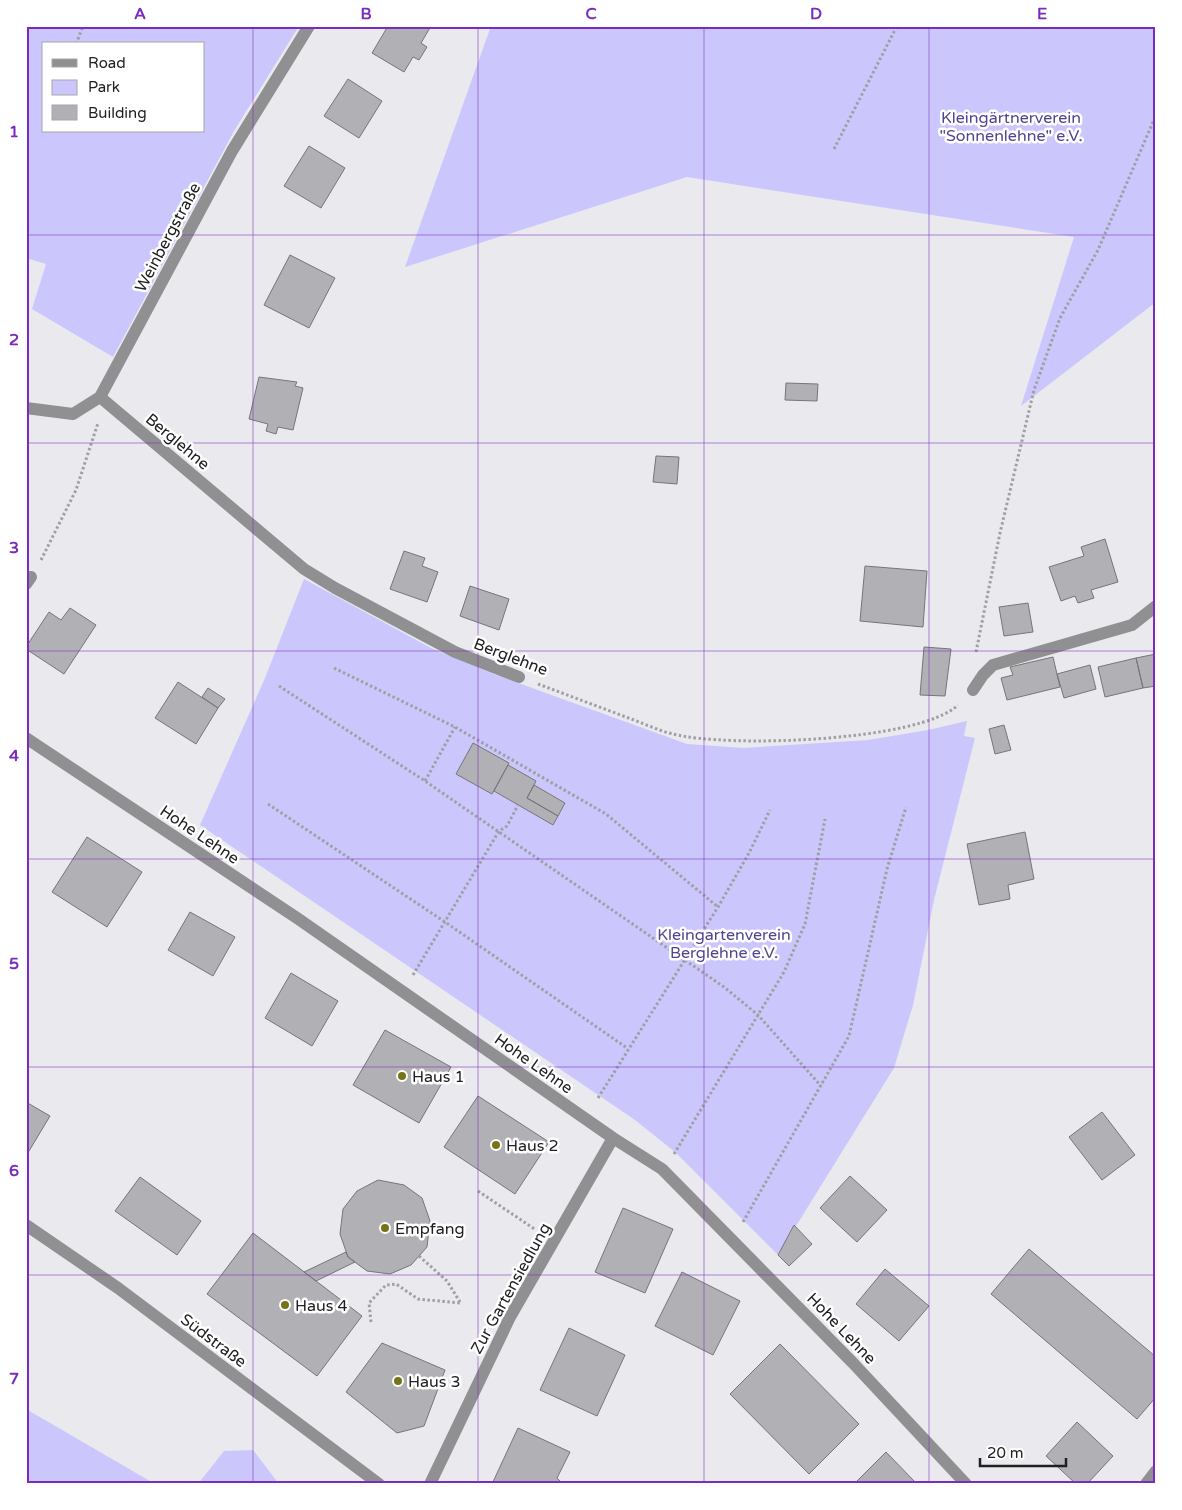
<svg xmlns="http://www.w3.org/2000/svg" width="1182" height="1510" viewBox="0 0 1182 1510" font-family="'Varela Round',sans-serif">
  <rect width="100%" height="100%" fill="#e9e9ee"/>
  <path fill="#cbc7fd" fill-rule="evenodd" d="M26,26H299L234,131L113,357L32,309L46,264L26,258ZM44,44H204V131H44Z
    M491,26H1156V302L1021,406L1074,237L687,177L405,267Z
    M304,579L431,648L496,675L687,744L744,748L868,740L928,730L967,721L964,736L975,738L934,900L913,1005L894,1068L778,1255L675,1152L635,1120L200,825L265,678Z
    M26,1409L155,1484H26Z
    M253,1450L279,1484H198L224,1451Z"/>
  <path fill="#b1b1b5" stroke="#76767a" d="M388,26H431L421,43L427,47L419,60L413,57L404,72L372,53Z
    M348,79L382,101L359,138L324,116Z
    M309,146L345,168L321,208L284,186Z
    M290,255L335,278L309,328L264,305Z
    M259,377L297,382L295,386L303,388L293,430L278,427L276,434L266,431L268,424L249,419Z
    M786,383L818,384L817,401L785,400Z
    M656,456L679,457L677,484L653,482Z
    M1105,539L1118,582L1091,590L1094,598L1078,603L1075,596L1061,601L1049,567L1084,556L1081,547Z
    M404,551L425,558L422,566L438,572L427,602L390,589Z
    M865,566L927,571L923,627L860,621Z
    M470,586L509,599L499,630L460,616Z
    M1028,603L1033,632L1004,636L999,607Z
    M70,608L96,625L64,674L26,649V647L49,612L61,620Z
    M924,647L951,649L945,696L920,695Z
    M1156,654V686L1143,688L1136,658Z
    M1053,657L1060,687L1007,700L1001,678L1013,675L1010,667Z
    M1136,658L1143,688L1105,697L1098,667Z
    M1090,665L1096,689L1064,698L1057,674Z
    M178,682L218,708L196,744L155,718Z
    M208,688L225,699L218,708L202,697Z
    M1004,725L1011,750L995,754L989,729Z
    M473,743L509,763L492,794L456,774Z
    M508,765L536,781L527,798L558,816L553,825L494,791Z
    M534,785L565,803L558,816L527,798Z
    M1025,832L1034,879L1008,885L1010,899L979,905L967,844Z
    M87,837L142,872L107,927L52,892Z
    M190,912L235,937L213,976L168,950Z
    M291,973L338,1001L312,1046L265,1018Z
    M385,1030L451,1067L419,1123L353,1085Z
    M478,1096L549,1142L515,1194L444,1147Z
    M26,1102L50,1116L26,1156Z
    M1102,1112L1135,1155L1102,1180L1069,1137Z
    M850,1176L887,1210L857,1242L820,1208Z
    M140,1177L201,1221L177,1255L115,1211Z
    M378,1180L404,1185L422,1198L430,1221L427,1247L411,1265L390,1274L367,1271L348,1257L340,1234L343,1209L357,1191Z
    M623,1208L673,1229L645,1293L595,1272Z
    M794,1225L812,1244L789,1266L778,1255Z
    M253,1233L362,1316L317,1376L207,1294Z
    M1029,1249L1156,1357V1397L1137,1419L991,1294Z
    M346,1252L348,1257L355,1262L316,1281L304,1272Z
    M885,1269L929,1306L899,1341L856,1304Z
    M682,1272L740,1301L713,1355L655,1326Z
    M569,1328L625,1355L597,1416L540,1390Z
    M382,1343L445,1370L424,1426L397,1433L346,1392Z
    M780,1344L859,1424L809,1474L730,1394Z
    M1077,1422L1113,1456L1087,1484H1076L1046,1456Z
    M518,1428L570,1452L557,1478L563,1484H492Z
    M886,1452L917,1484H854Z"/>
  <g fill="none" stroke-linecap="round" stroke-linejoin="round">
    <path stroke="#a0a0a4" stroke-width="3" stroke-dasharray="2.5 2.5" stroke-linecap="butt" d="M76,44L83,26
      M834,149L897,26
      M41,560L76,490L98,423
      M976,652L1000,533L1034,390L1060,318L1098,250L1156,115
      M334,668L455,727L606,814L718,907
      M538,684C570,696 602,708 634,720C647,725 660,731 673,734C726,748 919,742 958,705
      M279,686L425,781L724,987L758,1015L821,1086
      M425,781L455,727
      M268,804L445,922L627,1048
      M413,975L499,831L507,826L518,805
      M598,1098L718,907L749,853L770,810
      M674,1154L784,972L805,924L825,819
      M478,1191L536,1230
      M743,1222L849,1036L887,869L906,807
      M419,1256L447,1281L460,1302
      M371,1322L369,1303L386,1285L396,1284L418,1299L460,1303"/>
    <path stroke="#909092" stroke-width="12" d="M100,397L304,569L335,588L455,652L519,677
      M26,408L73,414L100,397L232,151L309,26
      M26,584L31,577
      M973,690L983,675L993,665L1132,625L1156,606
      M26,738L297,918L613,1138L662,1169L853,1363L966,1484
      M26,1225L118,1288L379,1484
      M430,1484L510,1317L613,1138
      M1146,1484L1156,1471"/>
  </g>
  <path fill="none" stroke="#7b2cbf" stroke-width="1" stroke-opacity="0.55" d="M253,26V1484M478,26V1484M704,26V1484M929,26V1484M26,235H1156M26,443H1156M26,651H1156M26,859H1156M26,1067H1156M26,1275H1156"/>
  <g fill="#767419" stroke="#fff" stroke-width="2">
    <circle cx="402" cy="1076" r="5"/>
    <circle cx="496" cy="1145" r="5"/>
    <circle cx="385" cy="1228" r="5"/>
    <circle cx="285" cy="1305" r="5"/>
    <circle cx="398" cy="1381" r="5"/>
  </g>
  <g text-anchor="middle" stroke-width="5" stroke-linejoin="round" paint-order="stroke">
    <g font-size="16" fill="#514491" stroke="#fff">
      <text x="1011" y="123">Kleingärtnerverein<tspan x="1011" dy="18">"Sonnenlehne" e.V.</tspan></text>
      <text x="724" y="940">Kleingartenverein<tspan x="724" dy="18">Berglehne e.V.</tspan></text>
    </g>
    <g font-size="16" fill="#202022" stroke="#fff">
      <text transform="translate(167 237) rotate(-62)" y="6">Weinbergstraße</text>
      <text transform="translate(178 441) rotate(40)" y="6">Berglehne</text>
      <text transform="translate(511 656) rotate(21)" y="6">Berglehne</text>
      <text transform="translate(200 834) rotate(34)" y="6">Hohe Lehne</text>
      <text transform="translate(534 1063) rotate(35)" y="6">Hohe Lehne</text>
      <text transform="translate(510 1288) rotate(-61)" y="6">Zur Gartensiedlung</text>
      <text transform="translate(842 1328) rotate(46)" y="6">Hohe Lehne</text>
      <text transform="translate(214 1340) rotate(37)" y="6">Südstraße</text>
    </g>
    <g font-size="16" fill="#202022" stroke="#fff" text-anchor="start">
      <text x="412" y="1082">Haus 1</text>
      <text x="506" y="1151">Haus 2</text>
      <text x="395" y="1234">Empfang</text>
      <text x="295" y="1311">Haus 4</text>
      <text x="408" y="1387">Haus 3</text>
    </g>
  </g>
  <rect width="1182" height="1510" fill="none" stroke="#ffffff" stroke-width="55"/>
  <rect x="42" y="42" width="162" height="90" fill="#ffffff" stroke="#a6a6a7"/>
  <rect x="52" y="59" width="25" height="8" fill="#909092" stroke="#a6a6a7"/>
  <text x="88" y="68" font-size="15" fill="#202022">Road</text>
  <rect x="52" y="80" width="25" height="15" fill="#cbc7fd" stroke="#a6a6a7"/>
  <text x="88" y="92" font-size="15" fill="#202022">Park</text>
  <rect x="52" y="105" width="25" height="15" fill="#b1b1b5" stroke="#a6a6a7"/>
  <text x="88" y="118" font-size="15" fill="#202022">Building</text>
  <path d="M980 1458v8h86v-8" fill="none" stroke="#202022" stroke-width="2.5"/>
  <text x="987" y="1458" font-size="15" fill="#202022" stroke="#ffffff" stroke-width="4" paint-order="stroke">20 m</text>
  <rect x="28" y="28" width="1126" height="1454" fill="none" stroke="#7b2cbf" stroke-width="2"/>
  <g font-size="16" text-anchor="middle" font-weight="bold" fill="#7b2cbf">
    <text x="140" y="19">A</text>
    <text x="366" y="19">B</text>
    <text x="591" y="19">C</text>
    <text x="816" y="19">D</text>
    <text x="1042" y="19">E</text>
    <text x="14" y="137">1</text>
    <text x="14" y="345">2</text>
    <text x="14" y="553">3</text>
    <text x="14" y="761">4</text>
    <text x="14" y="969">5</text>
    <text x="14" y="1176">6</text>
    <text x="14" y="1384">7</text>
  </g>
</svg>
